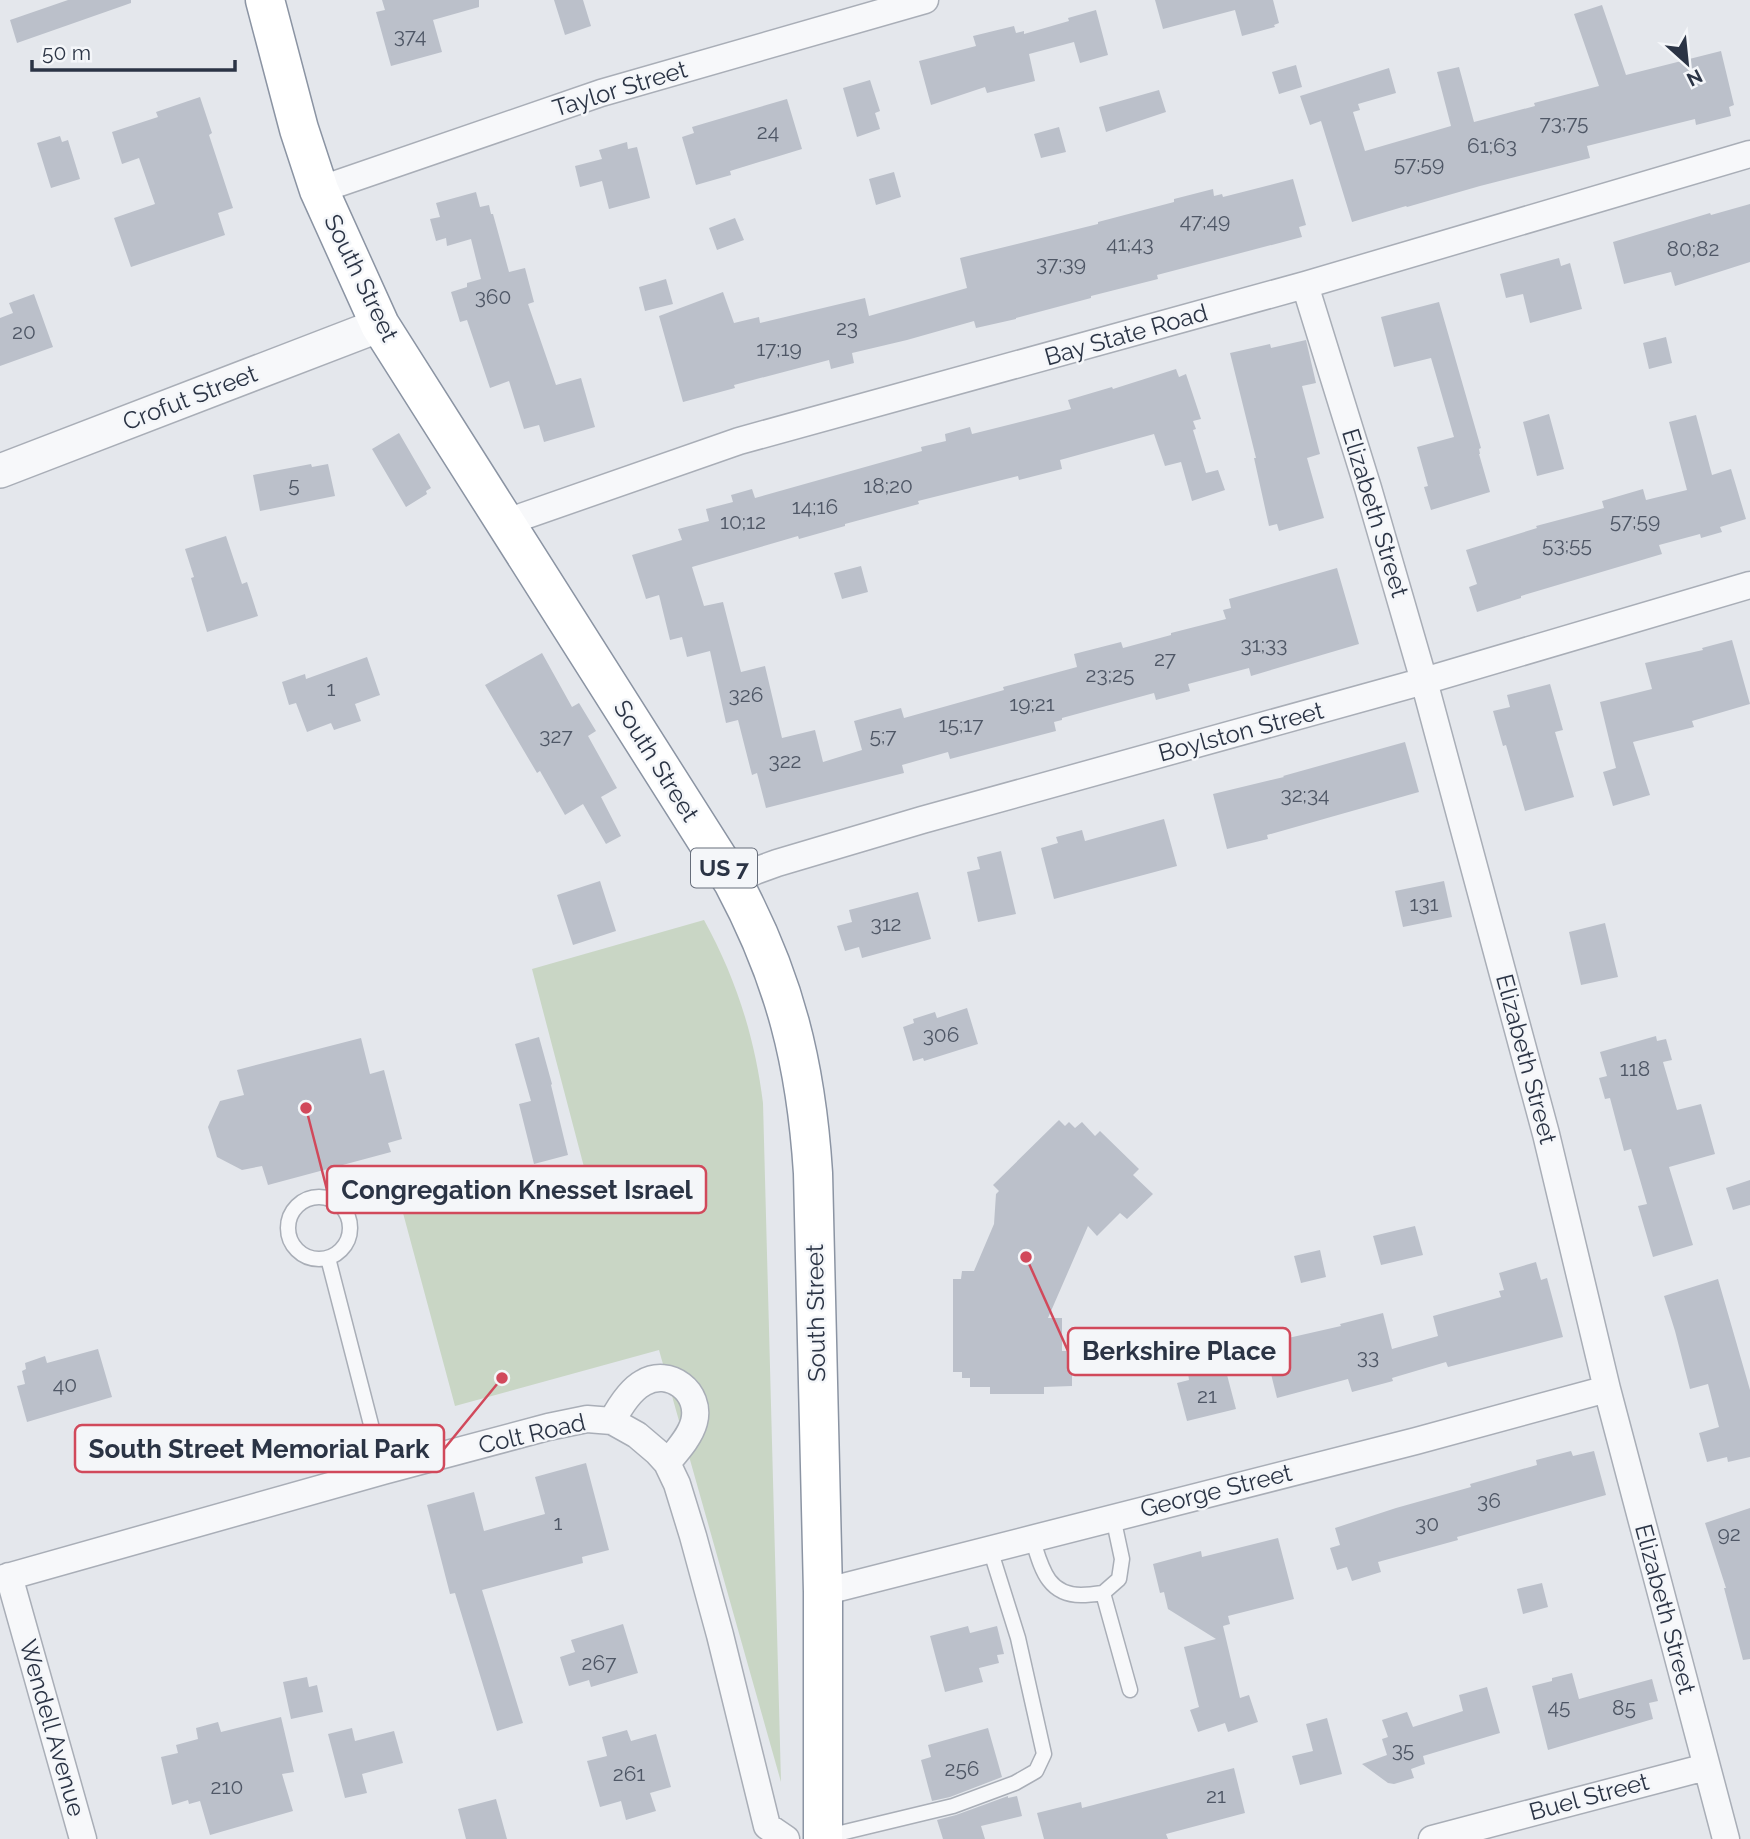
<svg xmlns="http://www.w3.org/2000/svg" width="1750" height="1839" viewBox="0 0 1750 1839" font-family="Raleway,sans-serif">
  <rect width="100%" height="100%" fill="#e4e7ec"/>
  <path fill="#c9d6c5" d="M704,920C736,978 755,1038 763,1103L781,1782L659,1350L455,1406L403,1213L584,1167L532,969Z"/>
  <path fill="#bbc0ca" d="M68,0H131V3L17,43L10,20Z
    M382,0H479V7L433,20L442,52L391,66L376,12L385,10Z
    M554,0H583L591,26L565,35Z
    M1155,0H1273L1279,23L1274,25L1275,27L1242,36L1235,10L1163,29Z
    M1602,5L1626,75L1721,51L1734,105L1729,107L1731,116L1696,125L1695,119L1587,146L1590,158L1480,186L1407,207L1406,206L1352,222L1321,121L1310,125L1300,96L1389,68L1396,93L1358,104L1360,110L1353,112L1365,151L1451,126L1437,72L1459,67L1474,122L1535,106L1534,103L1599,86L1574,14Z
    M1096,10L1108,55L1080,63L1074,42L1029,54L1035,81L987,93L985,87L931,105L919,61L976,46L973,36L1014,26L1016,33L1024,31V34L1069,21L1068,18Z
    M1296,65L1302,87L1279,94L1272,72Z
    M870,80L880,111L875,113L880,129L857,137L843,88Z
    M1159,90L1166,112L1106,132L1099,107Z
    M200,97L212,133L209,135L233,208L218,213L225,235L131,267L114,218L155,204L139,158L122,164L112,132L158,117L156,112Z
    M787,99L802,149L730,171L731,175L696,185L682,137L694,133L692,127Z
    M1059,127L1066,152L1041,158L1034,134Z
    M60,136L62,142L68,140L80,179L51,188L37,143Z
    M627,142L628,149L637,147L650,198L609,209L602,181L580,187L575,166L602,159L599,150Z
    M894,172L901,197L876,205L869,179Z
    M1293,179L1306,225L1299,227L1302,237L1157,275L1158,279L1091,296V298L1016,318V319L976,328L974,321L907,340L852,353L854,363L831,369L829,360L734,385L735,388L683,402L659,316L723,292L734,323L759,317L760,323L865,298L869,316L967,288L960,258L1098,224V222L1174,202V199L1213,189L1214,196L1222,194L1223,197Z
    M476,192L480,207L489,205L491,214H493L509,272L525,268L534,302L528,304L556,385L581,378L595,427L544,442L539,425L524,429L509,381L490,388L467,320L460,322L451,292L467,287V283L481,279L471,239L447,246L446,238L436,241L430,219L440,217L436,203Z
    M1750,204V262L1675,286L1671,272L1624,284L1613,242L1710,213L1711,215Z
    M735,218L744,240L717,250L709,228Z
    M1559,258L1561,266L1570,263L1582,309L1530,323L1523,294L1506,298L1500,274Z
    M666,279L673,304L645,311L639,287Z
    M34,294L53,347L0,366V318L13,313L9,303Z
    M1439,302L1481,448L1479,449L1480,454H1479L1490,492L1431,510L1424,487L1428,486L1417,447L1454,437L1431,358L1394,367L1381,317Z
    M1666,337L1672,363L1649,369L1643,343Z
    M1306,340L1316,383L1302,386L1320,454L1307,458L1324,518L1279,531L1277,524L1269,526L1254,458H1256L1230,353L1270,344L1271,348Z
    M1176,369L1179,377L1186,374L1201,419L1193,421L1196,429L1193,430L1206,473L1218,470L1225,490L1192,501L1181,462L1165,466L1154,434L1060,460L1062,469L1019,480L1018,476L918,501L919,504L845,524V526L799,539L798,536L692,567L704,606L723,602L741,672L765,666L782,738L815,730L823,762L862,750L854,721L901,708L904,718L1004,690L1003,687L1077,667L1074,654L1121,642L1123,648L1171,635V633L1226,619L1223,610L1231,608L1229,599L1337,568L1359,644L1251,676L1249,668L1188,684L1190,691L1156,700L1154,693L1062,718V720L1054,722L1056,731L950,759L948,752L902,765L904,773L766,808L757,773L752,775L738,720L726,723L710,651L687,657L682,637L670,640L659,595L646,599L632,555L682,540L678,529L709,521L706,509L733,502L731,495L752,489L755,498L922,451L921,447L946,441L945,434L970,427L972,434L1071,409L1068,400L1112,387L1113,389Z
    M1549,414L1564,469L1537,476L1523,422Z
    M1696,415L1712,475L1731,469L1746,519L1720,527L1722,532L1701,538L1700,534L1659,545L1662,554L1521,596V598L1477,612L1469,587L1477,584L1466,550L1537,528L1536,526L1604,508L1602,501L1643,489L1646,500L1687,490L1669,422Z
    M399,433L431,488L426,491L427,494L406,507L372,449Z
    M311,464L312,467L328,464L335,496L260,511L253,475Z
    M226,536L242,584L247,582L258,616L207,632L191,578L194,577L185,549Z
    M861,566L868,592L842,599L834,573Z
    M1732,640L1750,704L1692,721L1694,727L1633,742L1650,795L1613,806L1603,772L1616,768L1600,702L1652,689L1645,663L1703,650L1702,648Z
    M542,653L572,707L579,703L596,731L588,736L617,788L601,797L621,836L606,844L583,804L565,815L540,771L537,773L485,685Z
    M367,657L380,695L355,704L361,721L334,730L331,723L307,732L296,703L289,705L282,682L305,674L306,679Z
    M1550,684L1563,730L1555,732L1574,797L1525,811L1506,745L1503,746L1493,711L1510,707L1507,695Z
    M1405,742L1419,792L1267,835L1268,839L1227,849L1213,794L1284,777L1283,776Z
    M1164,819L1177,866L1054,899L1041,848L1058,843L1056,837L1082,830L1085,841Z
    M1001,851L1016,914L978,922L967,872L980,869L977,857Z
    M600,881L616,931L573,945L557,895Z
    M1444,881L1452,917L1403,927L1395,891Z
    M918,892L931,939L862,958L859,947L845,951L837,926L852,922L849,910Z
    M1605,923L1618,977L1581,985L1569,932Z
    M967,1008L978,1044L924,1061L923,1058L913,1061L903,1027L914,1023L913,1019L935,1012L937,1018Z
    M1656,1036L1657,1041L1666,1039L1672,1060L1663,1062L1677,1110L1701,1104L1715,1154L1669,1167L1693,1245L1653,1257L1638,1206L1647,1204L1631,1149L1624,1151L1610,1098L1605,1099L1599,1078L1607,1076L1600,1052Z
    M539,1037L552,1084L551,1085L568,1155L534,1164L519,1104L531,1101L515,1044Z
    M361,1038L370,1074L384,1070L402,1139L388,1143L391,1152L268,1185L262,1166L242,1170L217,1157L208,1127L220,1101L244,1095L237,1070Z
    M1059,1120L1065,1126L1069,1122L1075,1128L1082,1122L1095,1136L1100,1131L1139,1169L1133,1175L1153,1194L1127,1219L1120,1213L1097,1236L1088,1226L1048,1318H1062V1351H1072V1386L1044,1387V1394H990V1387H970V1378H962V1372H953V1279H961L962,1271H974L994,1224L996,1194L999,1191L993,1185Z
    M1750,1180V1205L1733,1210L1726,1188Z
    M1415,1226L1423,1255L1381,1265L1373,1236Z
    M1320,1250L1326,1277L1301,1283L1294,1256Z
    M1536,1262L1541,1280L1547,1278L1563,1337L1448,1367L1446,1362L1392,1378L1393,1381L1352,1392L1348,1379L1277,1398L1270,1370L1259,1373L1253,1350L1267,1347V1344L1275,1341L1341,1326L1340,1324L1383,1313L1392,1349L1438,1336L1433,1316L1501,1297L1499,1291L1504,1290L1499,1273Z
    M1718,1279L1750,1390V1457L1728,1462L1727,1457L1707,1462L1699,1433L1719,1427L1708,1384L1690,1389L1675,1331L1664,1296Z
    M98,1349L112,1397L27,1422L17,1386L25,1384L22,1371L26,1369L25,1363L45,1356L47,1363Z
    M1209,1368L1210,1375L1226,1371L1236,1409L1187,1421L1177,1383L1189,1380L1188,1373Z
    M1571,1451L1573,1456L1594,1451L1606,1495L1457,1537L1458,1540L1378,1562L1381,1572L1352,1581L1347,1567L1337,1570L1330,1548L1340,1545L1335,1528L1396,1508L1471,1487L1470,1484L1537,1465L1536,1460Z
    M586,1463L609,1550L582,1557L583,1563L482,1590L523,1723L497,1731L455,1593L450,1594L427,1505L474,1492L484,1531L545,1514L535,1477Z
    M1750,1508V1659L1743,1660L1724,1588H1726L1705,1523Z
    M1278,1538L1294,1599L1228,1616L1230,1624L1223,1626L1240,1698L1249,1695L1258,1722L1228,1732L1225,1723L1198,1732L1190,1710L1199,1707L1184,1647L1216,1639L1168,1609L1164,1592L1160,1593L1153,1564L1201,1551L1202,1557Z
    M1542,1583L1548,1607L1523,1614L1517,1589Z
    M623,1624L638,1673L591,1687L589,1680L569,1686L560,1657L575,1652L571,1640Z
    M968,1626L970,1633L997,1626L1004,1654L997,1655L999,1663L979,1668L983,1682L945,1692L930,1636Z
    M1572,1673L1579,1699L1652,1679L1658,1701L1649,1703L1653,1719L1548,1750L1532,1686L1552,1681V1678Z
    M307,1677L309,1687L317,1685L323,1712L291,1719L283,1682Z
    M1487,1687L1500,1733L1423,1756L1425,1764L1411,1769L1414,1778L1394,1784L1388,1783L1362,1764L1387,1755L1382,1739L1388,1737L1382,1720L1407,1712L1413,1727L1463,1711L1459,1695Z
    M281,1717L294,1772L282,1774L293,1811L210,1835L200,1801L189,1804L188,1800L172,1805L161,1757L178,1753L176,1745L198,1739L196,1728L218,1722L221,1732Z
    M1327,1718L1342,1774L1300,1785L1292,1756L1313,1751L1306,1724Z
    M352,1728L355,1741L394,1731L403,1763L362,1774L367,1793L345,1798L328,1734Z
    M988,1728L1002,1777L950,1797L932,1801L921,1760L931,1757L928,1745Z
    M627,1730L631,1741L656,1734L671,1787L650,1793L656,1811L626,1820L621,1801L600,1807L587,1761L607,1756L602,1737Z
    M1234,1768L1245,1813L1166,1834L1168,1839H1044L1037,1813L1081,1802L1082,1808Z
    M1008,1796V1798L1017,1796L1022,1816L981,1826L985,1839H943L937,1820L956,1815Z
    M496,1799L507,1839H466L458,1809Z"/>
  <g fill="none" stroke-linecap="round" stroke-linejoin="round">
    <g stroke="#a9aeb7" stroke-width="17">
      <path id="service" d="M288 1228a31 31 0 1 1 62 0a31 31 0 1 1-62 0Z
        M328,1258L383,1471
        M1113,1517L1122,1559L1119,1579L1103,1593L1130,1690
        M1032,1538C1041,1565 1046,1595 1081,1595C1088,1595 1096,1594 1103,1593
        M824,1837L953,1806L1015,1783L1036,1771L1044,1754L1018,1638L990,1549"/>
    </g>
    <g stroke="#a9aeb7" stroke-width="29">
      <path id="minor" d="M319,190L601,93L925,0
        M1305,285L1368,488L1424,681L1546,1134L1607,1389L1726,1839
        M504,523L739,441L1305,285L1750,154
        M733,882L755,871L777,863L922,820L1424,681L1750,585
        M612,1421C619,1408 630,1390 643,1383C669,1367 702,1392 694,1422C690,1437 677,1451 667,1463
        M9,1576L83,1839
        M0,1579L383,1471L548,1427L587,1419L612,1421L637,1435L657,1452L667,1463L677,1484L693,1536L720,1635L767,1826L786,1839
        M823,1592L1416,1441L1607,1389
        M1432,1839L1706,1767"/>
    </g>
    <g stroke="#a9aeb7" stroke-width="36">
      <path id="tertiary" d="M0,471L380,325"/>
    </g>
    <g stroke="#8b94a3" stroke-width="41">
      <path id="trunk" d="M265,0L299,129L319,190L380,325L733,882C785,979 806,1064 813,1173L823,1592V1839"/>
    </g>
    <use href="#service" stroke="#f7f8fa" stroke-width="14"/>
    <use href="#minor" stroke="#f7f8fa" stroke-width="26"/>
    <use href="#tertiary" stroke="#f7f8fa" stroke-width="33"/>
    <use href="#trunk" stroke="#fff" stroke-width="38"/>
  </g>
  <g text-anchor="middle" stroke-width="5" stroke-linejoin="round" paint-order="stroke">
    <g font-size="21" fill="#4f5766">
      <text x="410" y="43">374</text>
      <text x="1564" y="130">73;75</text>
      <text x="768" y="139">24</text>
      <text x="1492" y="153">61;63</text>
      <text x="1419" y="171">57;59</text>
      <text x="1205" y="228">47;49</text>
      <text x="1130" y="251">41;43</text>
      <text x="1693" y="256">80;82</text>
      <text x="1061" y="271">37;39</text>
      <text x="493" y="304">360</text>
      <text x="847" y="335">23</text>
      <text x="24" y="339">20</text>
      <text x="779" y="356">17;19</text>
      <text x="294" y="492">5</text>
      <text x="888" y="493">18;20</text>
      <text x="815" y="514">14;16</text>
      <text x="1635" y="528">57;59</text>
      <text x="743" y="529">10;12</text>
      <text x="1567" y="552">53;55</text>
      <text x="1264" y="652">31;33</text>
      <text x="1165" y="666">27</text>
      <text x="1110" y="682">23;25</text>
      <text x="331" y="696">1</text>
      <text x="746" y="702">326</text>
      <text x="1032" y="711">19;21</text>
      <text x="961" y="732">15;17</text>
      <text x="556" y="743">327</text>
      <text x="883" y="743">5;7</text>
      <text x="785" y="768">322</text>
      <text x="1305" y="802">32;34</text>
      <text x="1424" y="911">131</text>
      <text x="886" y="931">312</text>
      <text x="941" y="1042">306</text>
      <text x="1635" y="1076">118</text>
      <text x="1368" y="1364">33</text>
      <text x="65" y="1392">40</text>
      <text x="1207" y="1403">21</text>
      <text x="1489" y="1508">36</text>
      <text x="558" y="1530">1</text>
      <text x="1427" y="1531">30</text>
      <text x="1729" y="1541">92</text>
      <text x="599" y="1670">267</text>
      <text x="1559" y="1714">45</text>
      <text x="1624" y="1715">85</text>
      <text x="1403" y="1757">35</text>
      <text x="962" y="1776">256</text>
      <text x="629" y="1781">261</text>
      <text x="227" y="1794">210</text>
      <text x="1216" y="1803">21</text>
    </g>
    <rect fill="#f4f6f9" stroke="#676e7b" stroke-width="2" x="691" y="848.5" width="66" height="39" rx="5"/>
    <g font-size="23" font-weight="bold" fill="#2b3445">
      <text x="724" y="876">US 7</text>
    </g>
    <g font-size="24" fill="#2b3445" stroke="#f4f6f9">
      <text transform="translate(620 89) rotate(-17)" y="8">Taylor Street</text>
      <text transform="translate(361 278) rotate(64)" y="8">South Street</text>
      <text transform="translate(1126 335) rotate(-16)" y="8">Bay State Road</text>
      <text transform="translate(190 398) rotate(-21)" y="8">Crofut Street</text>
      <text transform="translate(1375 513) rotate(73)" y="8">Elizabeth Street</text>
      <text transform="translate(1241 732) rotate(-15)" y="8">Boylston Street</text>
      <text transform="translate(656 761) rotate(58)" y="8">South Street</text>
      <text transform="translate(1526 1059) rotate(75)" y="8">Elizabeth Street</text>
      <text transform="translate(816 1313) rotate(-91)" y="8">South Street</text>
      <text transform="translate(532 1434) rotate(-13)" y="8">Colt Road</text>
      <text transform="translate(1216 1491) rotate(-14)" y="8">George Street</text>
      <text transform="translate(1665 1609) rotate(75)" y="8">Elizabeth Street</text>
      <text transform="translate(52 1728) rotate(74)" y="8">Wendell Avenue</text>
      <text transform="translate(1589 1797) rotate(-15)" y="8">Buel Street</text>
    </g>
  </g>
  <path fill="none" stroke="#d1495b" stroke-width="2.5" d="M306 1108L327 1190M1026 1257L1068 1351M502 1378L444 1449"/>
  <g fill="#d1495b" stroke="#f4f6f9" stroke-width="2.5">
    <circle cx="306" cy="1108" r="7"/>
    <circle cx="1026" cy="1257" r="7"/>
    <circle cx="502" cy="1378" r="7"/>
  </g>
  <g fill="#f4f6f9" stroke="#d1495b" stroke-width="2.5">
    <rect x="327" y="1166" width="379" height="47" rx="7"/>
    <rect x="1068" y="1328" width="222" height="47" rx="7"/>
    <rect x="75" y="1425" width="369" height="47" rx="7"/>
  </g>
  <g font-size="26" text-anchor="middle" font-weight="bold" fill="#2b3445">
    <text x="517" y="1199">Congregation Knesset Israel</text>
    <text x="1179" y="1360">Berkshire Place</text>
    <text x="259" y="1458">South Street Memorial Park</text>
  </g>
  <g transform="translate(1687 63) rotate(153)" stroke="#f4f6f9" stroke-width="5" paint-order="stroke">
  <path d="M0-5L12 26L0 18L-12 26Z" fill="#2b3445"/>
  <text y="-10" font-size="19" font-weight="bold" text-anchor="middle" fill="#2b3445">N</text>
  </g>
  <path d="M32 60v10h203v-10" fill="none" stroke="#2b3445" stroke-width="3.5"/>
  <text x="42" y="60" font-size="21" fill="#2b3445" stroke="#f4f6f9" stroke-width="5" paint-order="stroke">50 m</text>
</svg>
